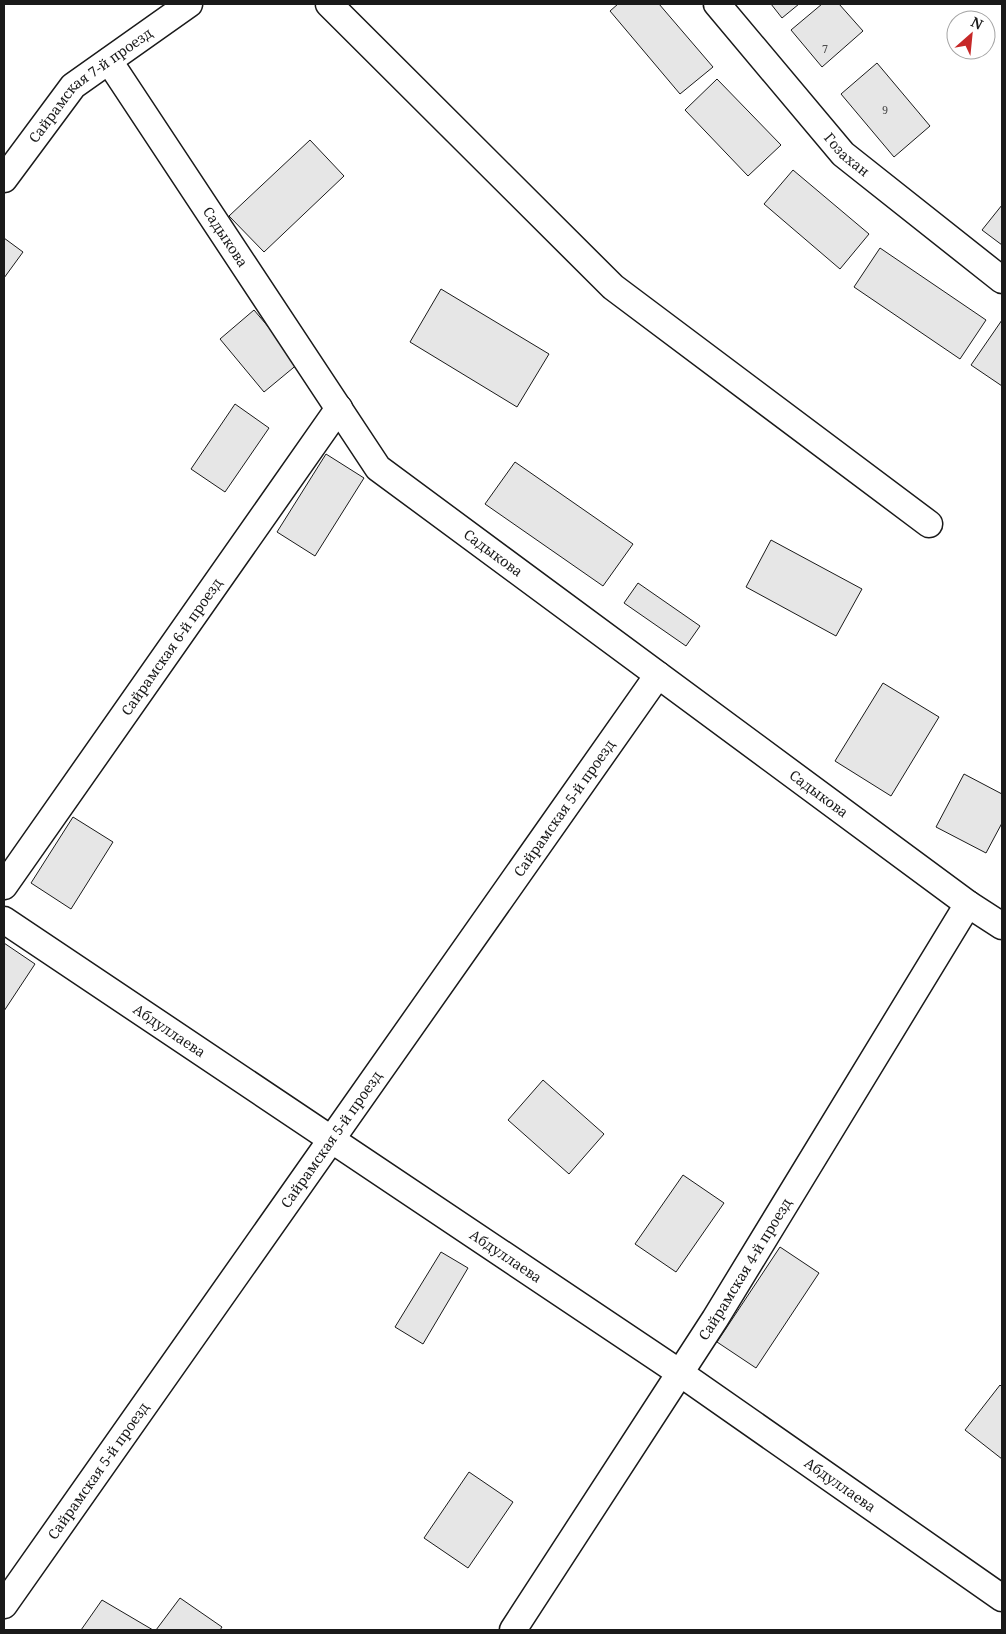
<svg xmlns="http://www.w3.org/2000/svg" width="1006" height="1634" viewBox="0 0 1006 1634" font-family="'Noto Serif',serif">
  <rect width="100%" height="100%" fill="#fff"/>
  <path fill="#e6e6e6" stroke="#1a1a1a" d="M618,4H659L713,67L680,94L610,11Z
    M771,4H799L782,18Z
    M822,4H839L863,31L822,67L791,30Z
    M877,63L930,126L894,157L841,94Z
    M717,79L781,145L748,176L685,110Z
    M310,140L344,176L264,252L229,216Z
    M793,170L869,234L840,269L764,204Z
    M1002,205V245L982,230Z
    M4,238L23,252L4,278Z
    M880,248L986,320L960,359L854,287Z
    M441,289L549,354L517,407L410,342Z
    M254,310L299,363L264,392L220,339Z
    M1002,320V386L971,365Z
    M235,404L269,428L225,492L191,469Z
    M326,454L364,478L315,556L277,532Z
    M515,462L633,544L603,586L485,504Z
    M771,540L862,589L836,636L746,587Z
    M638,583L700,626L686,646L624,603Z
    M883,683L939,717L891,796L835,761Z
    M964,774L1002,794V823L986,853L936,827Z
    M73,817L113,842L71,909L31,883Z
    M4,943L35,964L4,1011Z
    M543,1080L604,1134L569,1174L508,1120Z
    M683,1175L724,1203L676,1272L635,1244Z
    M780,1247L819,1273L756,1368L717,1342Z
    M441,1252L468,1268L423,1344L395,1327Z
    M1000,1385L1002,1387V1459L965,1430Z
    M469,1472L513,1502L468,1568L424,1538Z
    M180,1598L222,1627L220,1630H156Z
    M102,1600L153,1630H81Z"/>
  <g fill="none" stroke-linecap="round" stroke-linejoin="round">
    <g stroke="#1a1a1a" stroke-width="29">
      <g id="street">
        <path d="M329,4L613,287L929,524"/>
        <path id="s1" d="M717,4L843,154L1002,280"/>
        <path id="s2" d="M109,61L378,468L968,904L1002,926"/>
        <path id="s3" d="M4,179L73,86L189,4"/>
        <path id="s4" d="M4,886L339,408"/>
        <path id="s5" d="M4,920L680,1373L1002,1598"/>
        <path id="s6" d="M4,1605L658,675"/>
        <path id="s7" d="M513,1630L715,1319L968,904"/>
      </g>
    </g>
    <use href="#street" stroke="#fff" stroke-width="26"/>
  </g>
  <g text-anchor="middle" stroke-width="4" stroke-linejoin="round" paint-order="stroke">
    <g font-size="11" fill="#4d4d4d">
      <text x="825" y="53">7</text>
      <text x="885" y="114">9</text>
    </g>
    <g font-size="14" fill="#1a1a1a" stroke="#fff">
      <text dy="5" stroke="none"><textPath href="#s3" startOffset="129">Сайрамская 7-й проезд</textPath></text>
      <text dy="5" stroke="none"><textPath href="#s1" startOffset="199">Гозахан</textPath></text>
      <text dy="5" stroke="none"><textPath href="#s2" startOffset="211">Садыкова</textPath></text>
      <text dy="5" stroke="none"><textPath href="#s2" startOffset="631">Садыкова</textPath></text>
      <text dy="5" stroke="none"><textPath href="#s4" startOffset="292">Сайрамская 6-й проезд</textPath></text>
      <text dy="5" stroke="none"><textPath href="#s2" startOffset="1036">Садыкова</textPath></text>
      <text dy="5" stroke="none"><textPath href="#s6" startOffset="974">Сайрамская 5-й проезд</textPath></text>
      <text dy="5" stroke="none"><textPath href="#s5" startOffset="199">Абдуллаева</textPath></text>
      <text dy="5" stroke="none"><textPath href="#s6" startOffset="569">Сайрамская 5-й проезд</textPath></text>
      <text dy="5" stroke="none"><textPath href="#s5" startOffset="604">Абдуллаева</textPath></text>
      <text dy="5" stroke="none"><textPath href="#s7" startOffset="429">Сайрамская 4-й проезд</textPath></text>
      <text dy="5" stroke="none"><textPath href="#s6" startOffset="164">Сайрамская 5-й проезд</textPath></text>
      <text dy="5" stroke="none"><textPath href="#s5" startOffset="1009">Абдуллаева</textPath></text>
    </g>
  </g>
  <rect width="1006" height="1634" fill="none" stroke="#1a1a1a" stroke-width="10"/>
  <g transform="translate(971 35) rotate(27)"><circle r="24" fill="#ffffff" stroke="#a3a3a3"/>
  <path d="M0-4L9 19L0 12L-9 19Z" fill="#c62828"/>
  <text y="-8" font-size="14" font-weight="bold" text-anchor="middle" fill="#1a1a1a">N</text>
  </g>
</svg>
